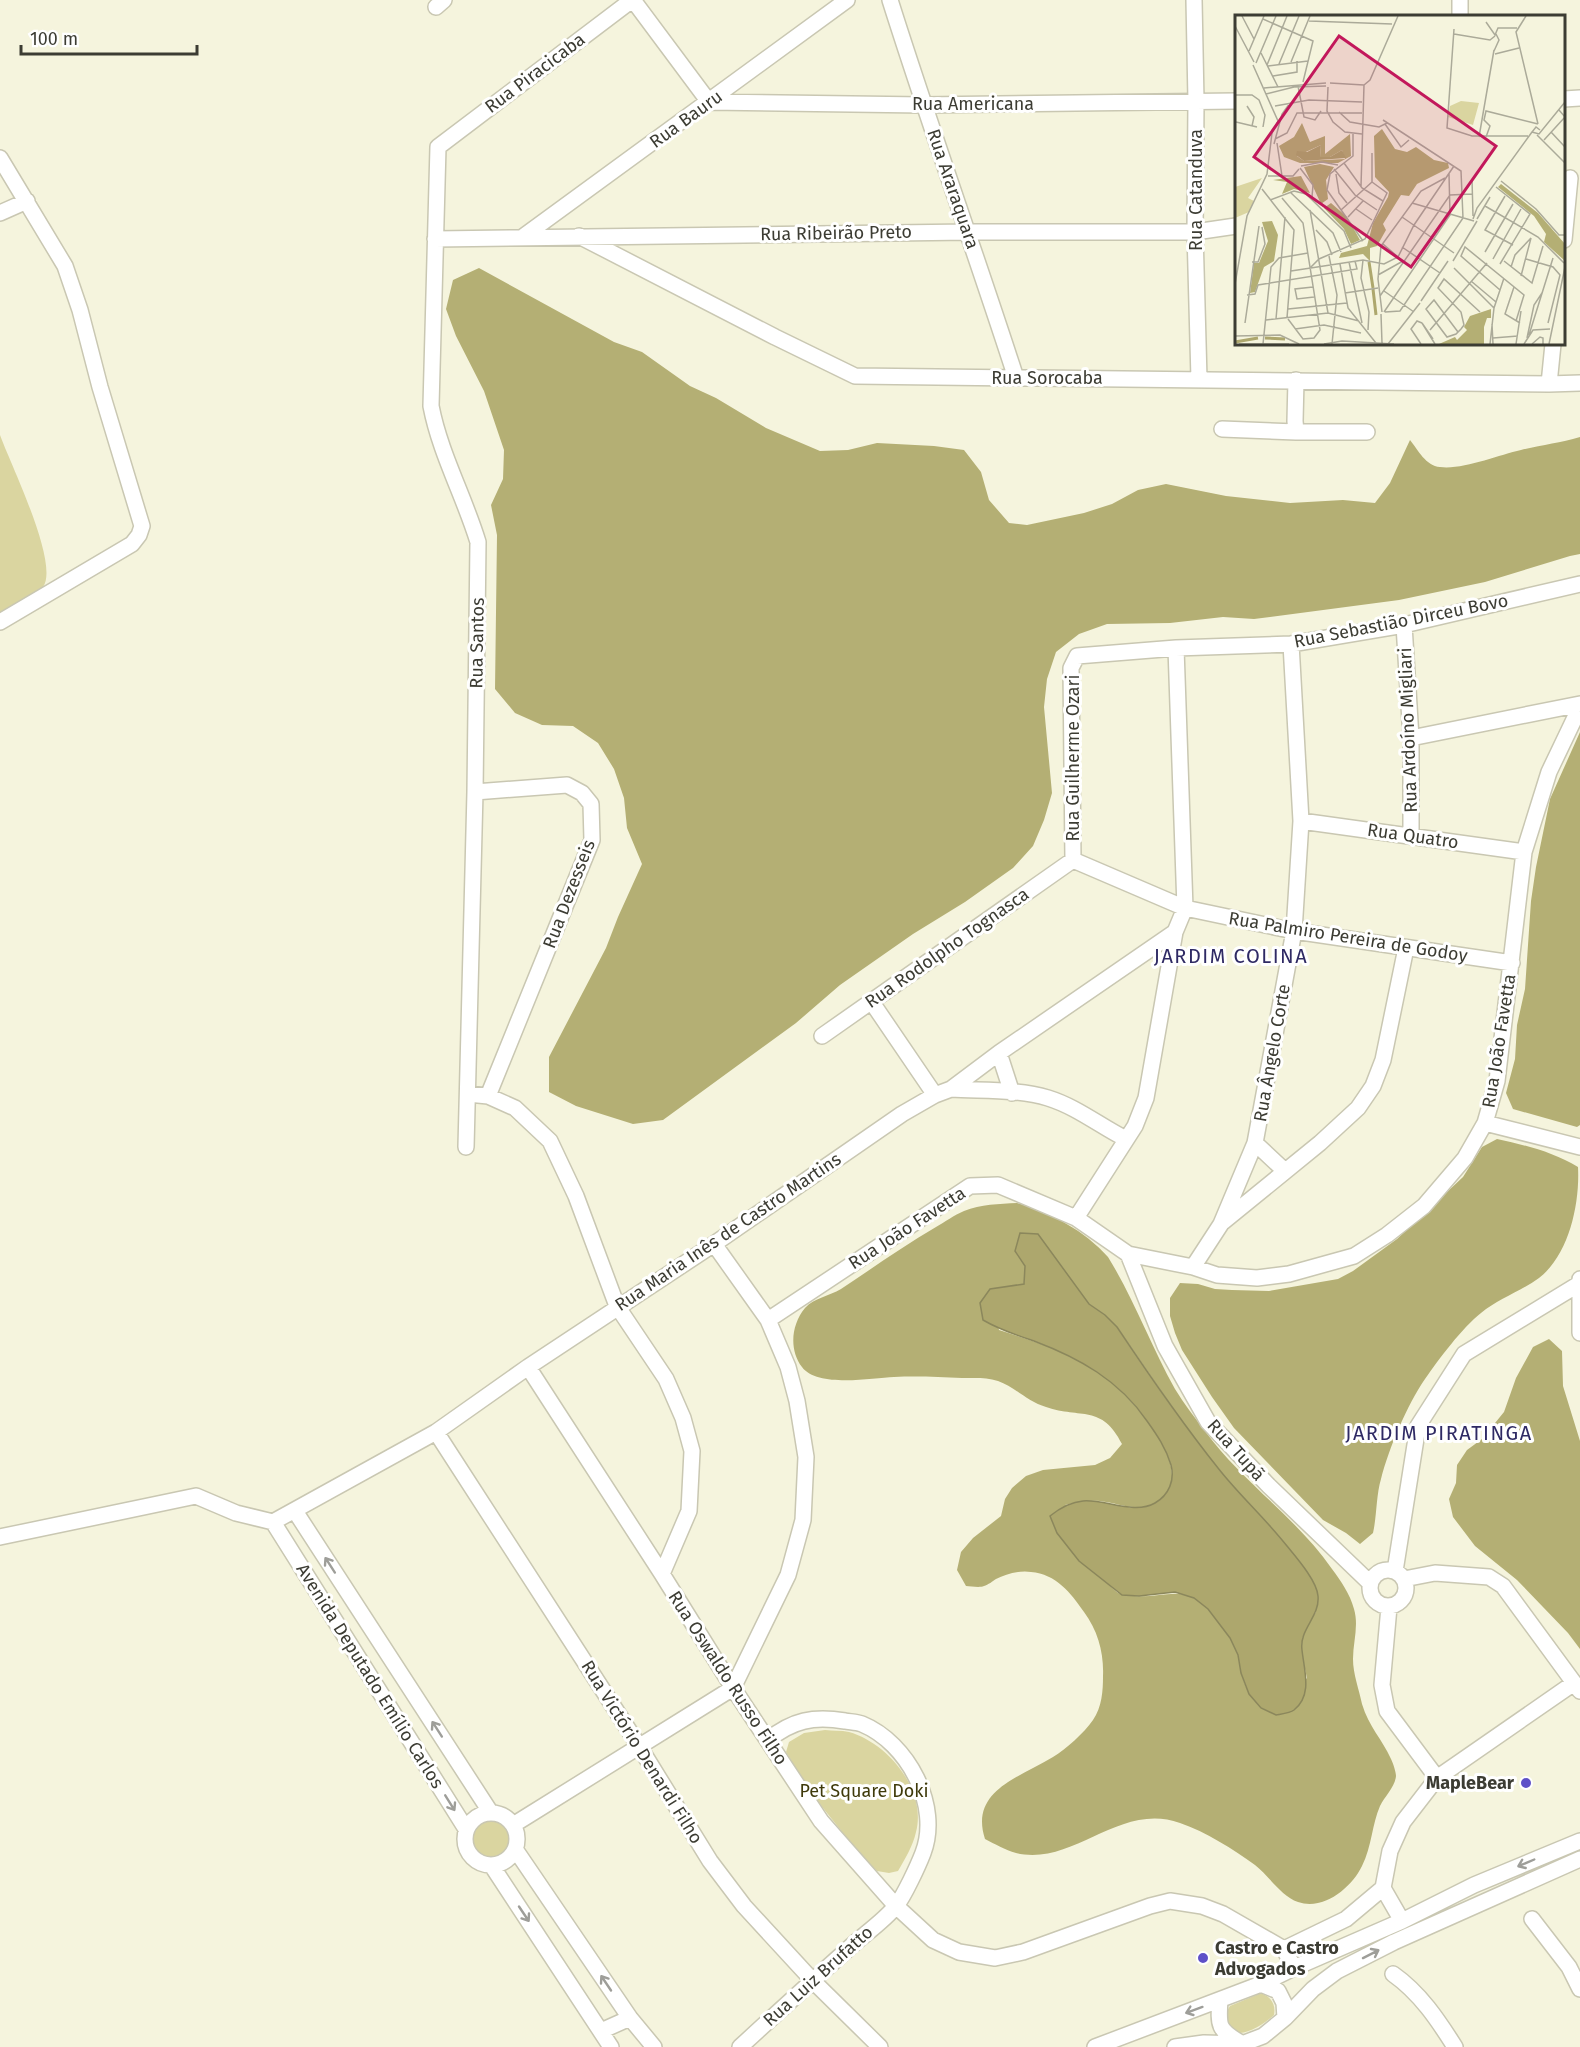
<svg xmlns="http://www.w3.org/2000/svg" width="1580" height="2047" viewBox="0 0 1580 2047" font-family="'Fira Sans',sans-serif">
  <rect width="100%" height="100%" fill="#f5f4dd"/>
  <path fill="#dad5a0" d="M0,435C10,463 60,564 43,587C34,600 13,607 0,614Z
    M825,1730C833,1731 841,1730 849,1732C888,1743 927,1790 916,1832C913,1846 905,1859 898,1871L889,1873L877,1871L863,1858L811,1793L786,1752L789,1742L804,1733Z
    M471 1838a20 20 0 1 1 40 0a20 20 0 1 1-40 0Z
    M1261,1993C1271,1997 1276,2004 1274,2015C1267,2022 1245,2037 1235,2032C1231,2030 1228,2024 1225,2021L1227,2011L1230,2006Z"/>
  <path fill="#b4af74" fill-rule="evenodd" d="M479,268L614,342L642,352L690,386L716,398L766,428L820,451L848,450L877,443L934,446L964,450L981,472L989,500L1009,523L1027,525L1084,513L1112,504L1138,490L1166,484L1226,496L1290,503L1343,500L1375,503L1390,483L1410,440C1418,450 1426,466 1440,467C1463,470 1498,455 1521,450C1541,445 1560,443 1580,437V554L1570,556L1485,582L1399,600L1254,619L1223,617L1170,623L1107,624L1079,634L1056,652L1047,679L1044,707L1052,793L1044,820L1033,846L1013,868L965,902L913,934L840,985L796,1023L663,1120L633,1124L576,1106L549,1092V1057L606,948L618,917L642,864L627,828L624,798L614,769L598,743L573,726L542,725L515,713L495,689L497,535L491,505L503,479L504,450L484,391L456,336L446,309L453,280Z
    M1580,732V1125L1577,1127L1513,1109L1506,1093L1515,1059L1517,1025L1525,989L1531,901L1536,867L1550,799Z
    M1497,1139C1525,1145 1553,1152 1578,1167C1580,1204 1569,1255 1539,1278C1521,1291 1498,1299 1481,1313C1462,1328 1439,1359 1425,1379C1407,1405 1389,1448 1381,1479C1376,1496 1377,1515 1373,1533L1360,1544L1346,1533L1323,1520L1234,1428L1212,1397L1182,1350L1175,1333L1170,1316V1298L1180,1283L1198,1284L1215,1289L1232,1290L1269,1291L1338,1279L1353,1271L1397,1239L1463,1177L1482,1147Z
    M1017,1203C1050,1212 1085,1231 1108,1257C1134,1299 1151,1346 1175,1389C1184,1404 1195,1418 1205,1431C1242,1482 1296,1517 1332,1569C1341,1581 1350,1594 1354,1609C1359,1626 1353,1642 1353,1659C1353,1674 1359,1689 1362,1704C1369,1727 1382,1739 1391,1759C1393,1763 1396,1772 1396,1776C1395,1787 1385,1796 1380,1806C1372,1824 1372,1846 1362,1866C1352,1887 1324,1911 1298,1902C1281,1896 1269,1876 1255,1865C1233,1849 1206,1832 1180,1823C1120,1801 1073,1867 1016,1853C1005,1850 995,1844 985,1839C969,1790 1021,1777 1053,1757C1066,1749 1084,1733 1093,1720C1102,1707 1103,1691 1103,1676C1104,1653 1098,1631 1084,1612C1071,1593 1056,1574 1031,1572C1020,1570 1006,1574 996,1579C993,1581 988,1585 984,1586C979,1588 971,1586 966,1586L957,1570L961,1552L973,1538L1001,1516L1005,1499L1012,1488L1026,1476L1043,1470L1095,1465L1110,1458L1122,1444C1102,1404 1081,1419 1046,1407C1028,1402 1015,1387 998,1381C986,1377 975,1378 962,1378C939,1377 917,1376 894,1377C872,1378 817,1388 802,1367C789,1350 791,1325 805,1308C814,1298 829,1296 841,1289C873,1268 903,1246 936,1227C945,1222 954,1215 964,1211C981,1204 999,1204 1017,1203ZM1015,1250L1077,1290L1089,1304L1105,1315L1117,1327L1197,1443L1242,1497L1279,1536L1311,1579L1316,1612C1297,1641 1300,1645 1307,1678L1276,1715C1256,1705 1246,1694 1241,1671C1240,1665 1240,1659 1238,1653C1232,1638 1221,1623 1210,1611C1185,1582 1164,1599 1134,1596C1129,1595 1124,1595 1120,1594C1101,1584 1076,1526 1065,1505C1077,1502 1088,1500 1100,1501C1117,1503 1138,1512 1154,1504C1209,1476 1124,1388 1096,1370C1067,1351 1032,1341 999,1330L990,1289L1024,1284L1025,1266Z
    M1549,1339L1562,1351L1563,1386L1580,1441V1649L1568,1633L1517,1580L1475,1546L1453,1517L1449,1499L1456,1483L1457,1465L1467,1450L1482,1439L1504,1412L1516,1378L1533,1347Z"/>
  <path fill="#ada76d" stroke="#8b875c" stroke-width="1.5" d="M1020,1233L1038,1234L1089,1304L1105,1315L1117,1327C1149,1375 1182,1423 1218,1468C1239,1495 1265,1518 1287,1546C1296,1557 1317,1581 1318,1596C1320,1617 1299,1629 1302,1650C1304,1670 1313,1695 1294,1710C1290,1713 1281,1714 1276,1715L1261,1708L1249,1694L1241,1673L1238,1655L1230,1638L1208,1609L1194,1598L1175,1592L1139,1596L1122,1595L1079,1561L1057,1533L1050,1516C1060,1508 1070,1502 1083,1501C1105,1499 1134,1515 1155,1503C1169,1495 1175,1480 1171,1465C1166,1448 1157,1435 1147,1421C1119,1380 1079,1358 1034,1341C1016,1335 1000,1330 983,1320L980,1303L990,1289L1024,1284L1025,1266L1015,1251Z"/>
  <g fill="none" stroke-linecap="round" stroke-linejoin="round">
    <g stroke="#c9c7b2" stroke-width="18">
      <path id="minor" d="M633,0L709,102L923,105L1236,101
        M890,0C930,127 975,251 1016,378
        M1194,0L1196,101L1195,232L1199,379
        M1460,0V16
        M436,7L444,0
        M1564,99L1580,98
        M0,158L65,266L80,310L100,387L142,526L139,535L132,544L0,622
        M0,213L27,201
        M524,236L847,0
        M579,236L775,337L855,376L1549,384L1580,383
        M435,239L969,232H1195L1236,226
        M1564,240L1570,178
        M1296,380L1295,421L1296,432H1367
        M1549,384L1553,344
        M1222,429L1296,432
        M1404,625L1411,738V835
        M1411,738L1580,704
        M475,792L567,785L582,793L591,804L592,840L488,1096
        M1301,821L1524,852
        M1073,860L1071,668L1077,656L1176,648L1291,644L1404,625L1580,584
        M1073,860L1185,908L1294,931L1512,963
        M871,1001L935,1095
        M822,1036L1073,860
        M999,1053L1012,1093
        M951,1089C982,1091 1018,1089 1048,1098C1077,1107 1100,1126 1126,1139
        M468,1094L488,1096L515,1108L550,1141L576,1196L617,1306L666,1379L683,1418L692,1451L689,1511L662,1574
        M1485,1123L1580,1147
        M1255,1143L1285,1171
        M466,1147L475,792L478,542C464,496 440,453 431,406L438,147L632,0
        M1076,1218L1135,1126L1146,1098L1175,932L1185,908L1176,648
        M1223,1222L1320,1143L1358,1108L1373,1086L1383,1060L1406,948
        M1128,1254L1165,1346L1208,1422L1269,1486L1370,1583
        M1193,1267L1221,1224L1255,1143L1294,931L1301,821L1291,644
        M1580,1279V1333
        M768,1320L970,1186L998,1185L1076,1218L1128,1254L1193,1267L1217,1275L1257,1278L1289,1274L1354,1256L1387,1235L1424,1206L1465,1158L1485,1123L1497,1081L1524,852L1549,772L1580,707
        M528,1367L662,1574L733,1688L821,1821L896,1906L933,1940L959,1952L995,1958L1023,1952L1150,1906L1170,1901L1202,1906L1223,1914L1284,1949L1294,1968
        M436,1432L639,1746L710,1861L744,1906L813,1981L880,2047
        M295,1511L491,1813
        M273,1522L436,1432L528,1367L714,1244L902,1114L935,1095L951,1089L999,1053L1175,932
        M273,1522L466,1829
        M0,1537L196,1496L236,1513L273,1522
        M1370 1588a18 18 0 1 1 36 0a18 18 0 1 1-36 0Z
        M1395,1571L1418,1426L1464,1354L1579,1284
        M1404,1579L1435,1573L1489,1577L1503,1586L1580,1691
        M1389,1607L1382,1685L1387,1711L1437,1778
        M465 1839a26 26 0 1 1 52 0a26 26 0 1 1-52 0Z
        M513,1825L733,1688L788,1575L803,1520L806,1457L797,1401L788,1367L768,1320L714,1244
        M515,1849L630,2018L654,2047
        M492,1866L611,2047
        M1383,1888L1402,1921
        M1532,1919L1569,1967L1580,1989
        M1284,1949L1346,1919L1383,1888L1390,1851L1403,1822L1437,1778L1574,1683
        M1393,1974C1420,1993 1438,2020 1455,2047
        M1261,1984L1278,1991L1284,2003L1285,2018
        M1220,2000C1218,2026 1218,2030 1241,2043
        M601,2031L630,2018
        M740,2047C776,2014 812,1981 848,1949C863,1935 883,1922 896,1906C904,1896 918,1866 923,1853C941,1806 908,1743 862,1724C857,1722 850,1722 845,1721C813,1716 793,1720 768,1740
        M1095,2047L1261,1984L1294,1968L1402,1921L1474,1885L1580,1841
        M1175,2047L1204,2043L1242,2044L1263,2036L1285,2018L1313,1989L1337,1971L1394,1942L1580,1859"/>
    </g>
    <use href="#minor" stroke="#fff" stroke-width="15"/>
  </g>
  <defs><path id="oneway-shaft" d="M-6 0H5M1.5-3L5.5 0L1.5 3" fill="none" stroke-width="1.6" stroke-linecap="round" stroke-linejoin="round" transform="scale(1.5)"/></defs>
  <g stroke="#9e9e99">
    <use href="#oneway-shaft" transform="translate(330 1565) rotate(-123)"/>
    <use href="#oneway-shaft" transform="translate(437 1729) rotate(-123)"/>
    <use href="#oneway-shaft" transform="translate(450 1803) rotate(58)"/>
    <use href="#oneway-shaft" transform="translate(1526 1863) rotate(157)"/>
    <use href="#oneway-shaft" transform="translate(524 1914) rotate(56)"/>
    <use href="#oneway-shaft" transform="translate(1371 1954) rotate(-27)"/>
    <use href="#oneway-shaft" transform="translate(606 1983) rotate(-124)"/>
    <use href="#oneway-shaft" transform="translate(1194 2010) rotate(160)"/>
  </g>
  <g fill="#5e50c8" stroke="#fff" stroke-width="2">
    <circle cx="1526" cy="1783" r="6"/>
    <circle cx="1203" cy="1958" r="6"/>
  </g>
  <g text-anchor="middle" stroke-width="6" stroke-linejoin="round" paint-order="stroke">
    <g font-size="18" fill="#3c3c33" stroke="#fff">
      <text transform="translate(535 73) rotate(-37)" y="6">Rua Piracicaba</text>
      <text x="973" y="110">Rua Americana</text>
      <text transform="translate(686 119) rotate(-36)" y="6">Rua Bauru</text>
      <text transform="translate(953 189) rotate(71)" y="6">Rua Araraquara</text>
      <text transform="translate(1196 190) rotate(-90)" y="6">Rua Catanduva</text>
      <text transform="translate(836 233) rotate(-1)" y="6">Rua Ribeirão Preto</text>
      <text x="1047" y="384">Rua Sorocaba</text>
      <text transform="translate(1401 621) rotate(-11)" y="6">Rua Sebastião Dirceu Bovo</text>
      <text transform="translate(477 643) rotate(-89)" y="6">Rua Santos</text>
      <text transform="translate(1408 730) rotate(-92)" y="6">Rua Ardoíno Migliari</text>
      <text transform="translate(1073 758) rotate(-90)" y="6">Rua Guilherme Ozari</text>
      <text transform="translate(1413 836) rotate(8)" y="6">Rua Quatro</text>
      <text transform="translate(569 894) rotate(-69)" y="6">Rua Dezesseis</text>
      <text transform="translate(1348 937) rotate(9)" y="6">Rua Palmiro Pereira de Godoy</text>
      <text transform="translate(947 948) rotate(-35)" y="6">Rua Rodolpho Tognasca</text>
      <text transform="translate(1499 1041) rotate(-81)" y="6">Rua João Favetta</text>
      <text transform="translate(1272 1053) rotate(-80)" y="6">Rua Ângelo Corte</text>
      <text transform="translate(907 1228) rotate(-33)" y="6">Rua João Favetta</text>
      <text transform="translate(728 1232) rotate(-34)" y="6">Rua Maria Inês de Castro Martins</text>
      <text transform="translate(1236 1450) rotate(48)" y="6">Rua Tupã</text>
      <text transform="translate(370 1676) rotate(58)" y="6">Avenida Deputado Emílio Carlos</text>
      <text transform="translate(728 1678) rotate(57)" y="6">Rua Oswaldo Russo Filho</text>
      <text transform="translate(642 1752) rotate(58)" y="6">Rua Victório Denardi Filho</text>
      <text transform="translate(818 1976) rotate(-42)" y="6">Rua Luiz Brufatto</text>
    </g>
    <g font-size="18" font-weight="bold" fill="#3c3c33" stroke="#fff" text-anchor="end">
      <text x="1514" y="1789">MapleBear</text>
      <text x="1215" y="1954" text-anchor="start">Castro e Castro<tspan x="1215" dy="21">Advogados</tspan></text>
    </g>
    <g font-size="18" fill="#3f3a0b" stroke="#fff">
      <text x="864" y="1797">Pet Square Doki</text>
    </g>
    <g font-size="20" letter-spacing="1.5" fill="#2f2a64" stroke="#fff">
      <text x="1231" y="963">JARDIM COLINA</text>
      <text x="1439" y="1440">JARDIM PIRATINGA</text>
    </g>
  </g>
  <g transform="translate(1235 15)">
    <rect width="330" height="330" fill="#f5f4dd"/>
    <path d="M226,86L244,88L238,110L213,102L215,91ZM27,163L13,183L19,186L14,197L0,203V172Z" fill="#dad5a0"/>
    <path d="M67,108L75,127L90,121V139L115,119L116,141L103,148H65L49,142L44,131L59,122ZM86,130L85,142H95L107,135L110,144L69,146L62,141ZM147,114L160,134L172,137L181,132L199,145L213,148L214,153L182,169L174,181L166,180L148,209L151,215L142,231L135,233V246L128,239L104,243L106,238L132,231L138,208L153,182L154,177L140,162L139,121ZM85,149L99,152L91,165L93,184L86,189L69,152ZM66,161L75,178L59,174L47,179L52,167L38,165ZM266,169L303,198L330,229V246L309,227L311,219L299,201L263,172ZM96,188L112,202L125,225L116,229L109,214L89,193ZM37,206L43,220L39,246L29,252L20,277L15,278L19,248H24L33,226L27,207ZM256,294V303H252L249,312V329H204L220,322L222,325L232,315L229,312L235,301Z" fill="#b4af74" fill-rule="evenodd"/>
    <path d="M86,130L85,142H95L107,135L111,143L69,146L61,140L62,136L72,137Z" fill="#ada76d"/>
    <path fill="none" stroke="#ada76d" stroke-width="3" d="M134,247L138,273M138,274L141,300M30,323L50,324M0,327L23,323"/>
    <path fill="none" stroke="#abaa99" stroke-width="1.5" d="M7,1L19,24M291,1L281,17L303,109M28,4L78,26L68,67M74,6L157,9M251,7L260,20L263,13H282M0,11L19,47M219,14L212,113L237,121H293M219,19L255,25L260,21M14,36L29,1M259,36L264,25L261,19M26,38L43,72M260,39L284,33M56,47L75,1M21,48L41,1M44,49L64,1M32,50L52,1M33,51L73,46M38,61L62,57V46M95,68L129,70M129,70L135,65L163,1M63,71L69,102L80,105L86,96M93,72L92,96L98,107L110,117L127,119M29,73L91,68M31,79L59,72L91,71M0,80H17L24,85L30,100L28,112M12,91L19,102L17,111M40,91L74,85L127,87M104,97L115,107L144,112L152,108M148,105L226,156L228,203L165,296L150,297M1,107L22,112M150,109L166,132L174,125M305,115L301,112L297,117L304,119L330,87M316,117L330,132M118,119V141L95,159L92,175L128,226M302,120L330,148M244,122L259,35M251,122L255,111L249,105L251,96L303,109M40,124L52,118L62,98H127M309,125L330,102L324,95M42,128L47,161M39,129L47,99L55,88M137,138V167M109,148L127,173L148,186M66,151L87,147L103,150M65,153L78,170L77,182M99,154L120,180L142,195M101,159L104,178L112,188M33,161H58L64,154M237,164L238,201M266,166L301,194L324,220H330M126,171L129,70M261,172L295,199L265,249M27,174L59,215L52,303M55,177L98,218L106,237M270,181L250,215L278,230M47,183L68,208L85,315L79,323L68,324L53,304M35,185L59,176L71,179L109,216L116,233M177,188L239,206M250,191L303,222L329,248M121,194L137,205M75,195L93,298M106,195L137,167M113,202L128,186M167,202L219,238M238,204L242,193L297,117M242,204L255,182M81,215L92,227L97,240M148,229L163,242M167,232L205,258M250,237L278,189M94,241L102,280L97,329M258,244L286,194M291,244L318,252L325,260L313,308M128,245L126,263L134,297L133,315M218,246L242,206M269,246L297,268L308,231M17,247H23L30,229L27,212M114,247L127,308M105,249L113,293L141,328M76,252L84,244L130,224L152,178L137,167M276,252L280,240L296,223L286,261M219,253L259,293M56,256L128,245L149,249L163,242L179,210L219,151M143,260L168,246M236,266L261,287M0,269L12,201L32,159L37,118L43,106L18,50M78,272L60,274L62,284L79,282M279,272L270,299L285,308M265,275L226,241L230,232L289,280L281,306M149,276L179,297M110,278L143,273M12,280L20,279L23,270L122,254L120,246M145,281L215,180L237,179M186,286L213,246M53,294L112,288M147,297L143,264L146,231L186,176L210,163M149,297L215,200L214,159M146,299L147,328M41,304L50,202M31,305L93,298L124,306M10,308L24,211M187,308L200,329M187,308L198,324M257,309L258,329M60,314L89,310L126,318M195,315L252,248M223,317L199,285L191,294L212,322L221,319L226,314L229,310L226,297L203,273L209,264L245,297M294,320L318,243M0,321L45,320L64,329M258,323L283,321M292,323L299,290L307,278M4,329H54M28,329L36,252L44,243L73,238M89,329L107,326L159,329M153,329L185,288M186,329L176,314L182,306L187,308M255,329L259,293L269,263M281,329L286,296M289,329L298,315L315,314M297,329L305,322L308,323V329M314,329L330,252"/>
    <path fill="#c2185b" fill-opacity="0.15" stroke="#c2185b" stroke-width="3" d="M104,21L261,131L176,252L19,142Z"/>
    <rect width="330" height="330" fill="none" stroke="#3c3c33" stroke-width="3"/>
  </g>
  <path d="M21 45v9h176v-9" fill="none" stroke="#3c3c33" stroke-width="3"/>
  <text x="30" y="45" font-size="18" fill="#3c3c33" stroke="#ffffff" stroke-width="4.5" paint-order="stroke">100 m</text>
</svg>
